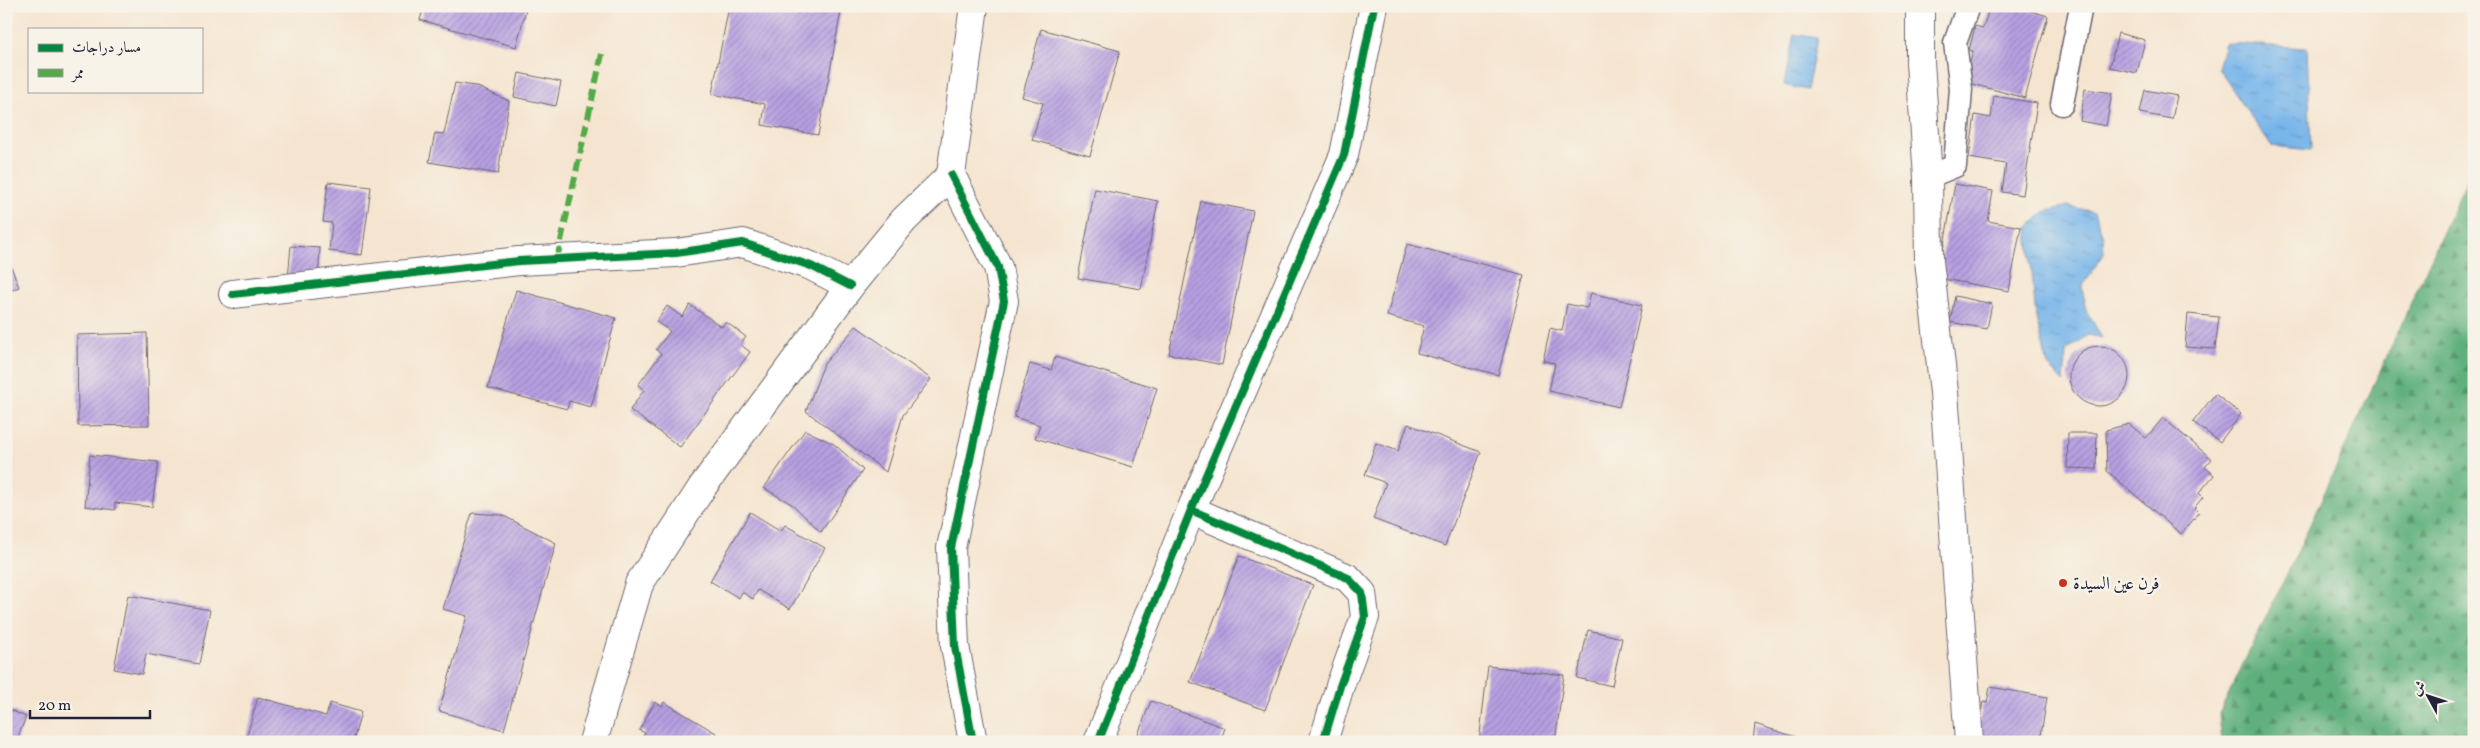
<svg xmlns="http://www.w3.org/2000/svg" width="2480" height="748" viewBox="0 0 2480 748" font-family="Vollkorn,Amiri,serif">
  <defs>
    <pattern id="forest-firs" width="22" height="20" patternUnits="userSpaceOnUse" patternTransform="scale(1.25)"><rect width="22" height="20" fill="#5eb07c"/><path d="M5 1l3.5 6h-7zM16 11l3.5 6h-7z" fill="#4d8f67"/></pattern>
    <pattern id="water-ripples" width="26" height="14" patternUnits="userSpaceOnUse" patternTransform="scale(1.25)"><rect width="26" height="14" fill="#77b5ea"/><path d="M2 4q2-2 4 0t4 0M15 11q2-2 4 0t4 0" fill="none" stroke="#6193bf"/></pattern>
    <pattern id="building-hatch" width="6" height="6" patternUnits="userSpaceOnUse" patternTransform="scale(1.25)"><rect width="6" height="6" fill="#b8a0e2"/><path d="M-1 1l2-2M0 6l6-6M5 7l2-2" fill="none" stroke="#9582b8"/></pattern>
  </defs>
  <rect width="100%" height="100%" fill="#f7f3e8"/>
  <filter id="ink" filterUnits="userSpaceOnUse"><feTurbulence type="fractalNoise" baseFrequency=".02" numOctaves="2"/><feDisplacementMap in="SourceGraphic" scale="10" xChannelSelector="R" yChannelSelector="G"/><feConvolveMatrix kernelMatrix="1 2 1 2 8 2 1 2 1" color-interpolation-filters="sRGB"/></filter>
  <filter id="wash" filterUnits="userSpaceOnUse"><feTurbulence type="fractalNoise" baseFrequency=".0096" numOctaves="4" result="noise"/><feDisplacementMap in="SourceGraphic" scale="20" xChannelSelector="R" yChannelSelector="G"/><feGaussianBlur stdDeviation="1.12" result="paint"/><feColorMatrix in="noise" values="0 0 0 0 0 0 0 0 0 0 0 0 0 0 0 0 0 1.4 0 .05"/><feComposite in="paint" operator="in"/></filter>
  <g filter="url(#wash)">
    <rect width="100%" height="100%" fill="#f5e5d0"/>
    <path fill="url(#forest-firs)" stroke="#40695c" d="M2474,164V742H2222L2219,714L2298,551Z"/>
    <path fill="url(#water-ripples)" stroke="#4c6c92" d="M1794,34L1817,38L1807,90L1784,85Z
      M2225,43L2307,48L2311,150L2271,146L2218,68Z
      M2068,206L2094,212L2103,237L2104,254L2082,287L2086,310L2102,338L2088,335L2066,351L2064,383L2048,365L2036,318L2028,228L2044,212Z"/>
    <g id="blocks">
      <path fill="url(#building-hatch)" d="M424,6H527L516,47L420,20Z
        M729,6H842L818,135L762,125L765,104L712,94Z
        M1990,6H2013L2048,16L2025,98L1965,82L1973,51L1969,50L1975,26L1983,28Z
        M1041,29L1120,51L1090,156L1032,140L1043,103L1022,97Z
        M2118,33L2145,40L2137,73L2110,67Z
        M519,73L561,82L556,106L514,97Z
        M455,83L475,86L509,101L498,174L429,162L435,133L444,134Z
        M2085,89L2112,93L2106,126L2080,121Z
        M2145,90L2177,96L2172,119L2140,113Z
        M1994,96L2037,103L2023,195L2002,192L2006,164L1969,158L1975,115L1991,118Z
        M328,182L371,187L362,255L329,251L332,223L323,222Z
        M1955,184L1993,191L1988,221L2021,227L2009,291L1938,278Z
        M1095,189L1158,201L1141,289L1078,278Z
        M1201,201L1253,211L1222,365L1169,354Z
        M1407,244L1524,275L1498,375L1417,353L1424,326L1387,316Z
        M291,246L320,248L318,281L288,279Z
        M6,254L19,287L6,292Z
        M516,290L616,318L591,407L569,401L567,409L488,388Z
        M1591,293L1642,305L1619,407L1549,391L1555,363L1543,361L1550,328L1562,331L1567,304L1587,308Z
        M1955,296L1992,304L1987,329L1950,322Z
        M690,305L722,327L726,322L746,337L740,344L750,352L680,447L630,410L644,390L638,385L661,354L656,350L670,331L656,322L667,306L682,317Z
        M2188,314L2219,317L2215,349L2185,347Z
        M856,326L931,379L903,415L886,472L806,411L824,364Z
        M147,333L149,425L78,426L77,335Z
        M2069 376a30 30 0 1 1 60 0a30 30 0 1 1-60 0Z
        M1055,357L1157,388L1133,467L1035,438L1040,425L1014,417L1030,364L1051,370Z
        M2215,394L2241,414L2220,442L2193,422Z
        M2163,418L2212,459L2205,467L2214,475L2199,493L2203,497L2194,508L2199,513L2181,534L2107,471L2106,430L2129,424L2146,438Z
        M1408,424L1481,452L1445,546L1373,519L1386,483L1365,475L1376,443L1398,451Z
        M805,430L834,444L863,470L821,532L793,505L764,488Z
        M2068,433H2097L2096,469L2067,468Z
        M90,455L158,462L152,507L115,503V510L85,506Z
        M750,512L781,531L785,525L825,548L790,609L758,590L753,599L742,592L739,598L710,581Z
        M472,513L502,515L556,543L504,730L439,711L467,616L443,609Z
        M1239,556L1313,585L1265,710L1190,682Z
        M128,595L210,610L199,664L146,654L142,674L114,669Z
        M1588,630L1622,638L1612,686L1577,678Z
        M1488,666L1564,675L1555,742H1479Z
        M1990,687L2047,697L2040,742H1989L1976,739L1983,702L1987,703Z
        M258,697L326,716L330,703L361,712L353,742H245Z
        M1151,701L1225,728L1220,742H1135Z
        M655,702L662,706L664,702L716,733L710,742H640L645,733L639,730Z
        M6,708L26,717L16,742H6Z
        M1755,724L1808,741V742H1753Z"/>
    </g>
  </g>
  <g filter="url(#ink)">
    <use href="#blocks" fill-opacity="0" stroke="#6c666f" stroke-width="1"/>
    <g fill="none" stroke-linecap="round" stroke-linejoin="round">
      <g stroke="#6c666f" stroke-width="25">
        <path id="service" d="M2062,104L2081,6
          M1928,177L1955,166L1961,89L1955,43L1968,6"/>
      </g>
      <g stroke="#6c666f" stroke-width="30">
        <path id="minor" d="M951,175L998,267L1004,301L951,548L955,646L973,742
          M233,294L519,261L676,253L743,243L811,266L850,286
          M1191,510L1348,578L1362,593L1365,617L1340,686L1323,742
          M1098,742L1191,510L1344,155L1374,6"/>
      </g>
      <g stroke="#6c666f" stroke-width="30">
        <path id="secondary" d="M593,742L639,584L703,486L850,286L904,220L951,175L974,6"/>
      </g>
      <g stroke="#6c666f" stroke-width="30">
        <path id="primary" d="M1920,6V62L1928,177L1929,261L1944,392L1969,742"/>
      </g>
      <use href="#service" stroke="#fff" stroke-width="22"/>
      <use href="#minor" stroke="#fff" stroke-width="28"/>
      <use href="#secondary" stroke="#fff" stroke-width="28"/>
      <use href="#primary" stroke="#fff" stroke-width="28"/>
      <path stroke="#53aa46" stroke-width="6" stroke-dasharray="12 6" stroke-linecap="butt" d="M557,259L602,54"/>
      <g stroke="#f7f3e8" stroke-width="11">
        <path id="cycleway" d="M951,175L998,267L1004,301L951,548L955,646L973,742
          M233,294L519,261L676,253L743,243L811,266L850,286
          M1191,510L1348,578L1362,593L1365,617L1340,686L1323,742
          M1098,742L1191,510L1344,155L1374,6"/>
      </g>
      <use href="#cycleway" stroke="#00873e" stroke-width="8"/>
    </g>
  </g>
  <circle fill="#c8321e" stroke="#f7f3e8" stroke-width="2" cx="2063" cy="583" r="5"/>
  <g text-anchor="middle" stroke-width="5" stroke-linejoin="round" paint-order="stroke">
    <g font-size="18" fill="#22223b" stroke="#f7f3e8" text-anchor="start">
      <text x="2073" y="589">فرن عين السيدة</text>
    </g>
  </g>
  <rect width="2480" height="748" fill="none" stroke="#f7f3e8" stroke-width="25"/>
  <rect x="28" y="28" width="175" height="65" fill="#f7f3e8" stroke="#a29fa3"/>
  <rect x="38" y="44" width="25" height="8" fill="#00873e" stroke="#a29fa3"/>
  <text x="72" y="52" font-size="15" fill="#22223b">مسار دراجات</text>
  <rect x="38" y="69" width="25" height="8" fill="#53aa46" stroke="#a29fa3"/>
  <text x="72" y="78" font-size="15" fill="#22223b">ممر</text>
  <g transform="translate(2428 696) rotate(310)" stroke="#f7f3e8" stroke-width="4" paint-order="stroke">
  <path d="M0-4L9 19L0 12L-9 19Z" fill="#22223b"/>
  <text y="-8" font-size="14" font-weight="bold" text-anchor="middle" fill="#22223b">ش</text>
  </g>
  <path d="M30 710v8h120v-8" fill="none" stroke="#22223b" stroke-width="2.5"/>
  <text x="38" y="710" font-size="15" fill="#22223b" stroke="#f7f3e8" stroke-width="4" paint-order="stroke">20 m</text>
</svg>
